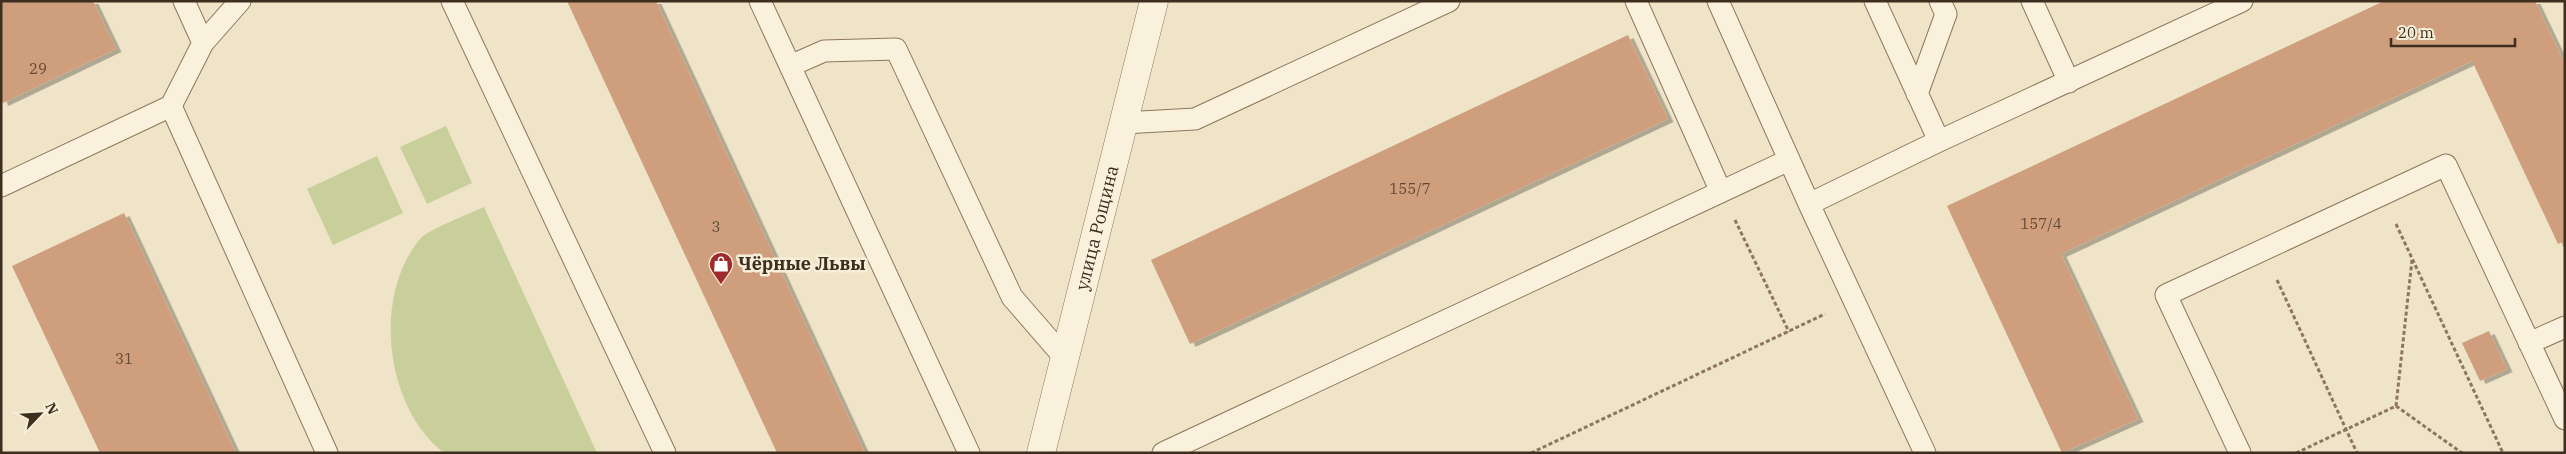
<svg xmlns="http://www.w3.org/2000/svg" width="2566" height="454" viewBox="0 0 2566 454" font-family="'IBM Plex Serif',serif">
  <defs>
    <filter id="shadow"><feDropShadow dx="5.5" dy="3" stdDeviation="0" flood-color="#0004"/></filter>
  </defs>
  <rect width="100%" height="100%" fill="#f0e4c8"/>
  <path fill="#c9cf9b" d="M446,126L472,183L427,204L400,147Z
    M377,156L403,213L333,245L307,189Z
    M484,207L597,453H444C385,408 372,296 420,239C427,230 471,213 484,207Z"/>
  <path fill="#cf9f7d" filter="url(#shadow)" d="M1,1H93L116,49L3,103L1,99Z
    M567,1H656L865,453H777Z
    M2384,1H2535L2565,64V241L2558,244L2472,61L2061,254L2138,419L2062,453L1947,206Z
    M1628,35L1668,119L1190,344L1151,260Z
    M124,213L236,453H100L12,266Z
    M2489,331L2507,369L2480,381L2462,343Z"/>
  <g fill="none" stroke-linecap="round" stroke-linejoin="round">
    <g stroke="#8d765c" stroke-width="23">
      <path id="service" d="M452,1L665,453
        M760,1L969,453
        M1636,1L1721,192
        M1718,1L1809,204L1925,453
        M1875,1L1939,141
        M2032,1L2069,82
        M203,43L240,1
        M790,66L824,51L896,49L1012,297L1064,357
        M1917,94L1946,14L1940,1
        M171,106L203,43L184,1
        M1123,123L1195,119L1449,1
        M1,186L171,106L327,453
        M1809,204L1939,141L2242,1
        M2529,343L2565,327
        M1163,453L1789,160
        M2240,453L2166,295L2446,165L2565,419"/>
    </g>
    <g stroke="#8d765c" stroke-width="29">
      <g id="minor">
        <path id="s1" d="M1041,453L1154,1"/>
      </g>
    </g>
    <path stroke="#8d765c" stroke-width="3" stroke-dasharray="4 2.5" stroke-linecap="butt" d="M1735,220L1789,332
      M2396,224L2503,453
      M2277,280L2357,453
      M2396,406L2412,260
      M2396,406L2462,453
      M1531,453L1825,314
      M2296,453L2396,406"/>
    <use href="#service" stroke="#faf1dc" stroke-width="21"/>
    <use href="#minor" stroke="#faf1dc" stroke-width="28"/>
  </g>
  <defs>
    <g id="shop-pin" transform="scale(1.25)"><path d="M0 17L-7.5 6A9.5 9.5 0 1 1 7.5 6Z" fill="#9e2a2b" stroke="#f7eed8"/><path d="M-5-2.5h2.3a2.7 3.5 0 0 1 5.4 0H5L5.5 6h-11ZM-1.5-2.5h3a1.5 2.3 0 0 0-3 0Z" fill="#fff"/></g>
  </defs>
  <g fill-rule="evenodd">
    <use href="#shop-pin" x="721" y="264"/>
  </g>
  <g text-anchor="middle" stroke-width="5" stroke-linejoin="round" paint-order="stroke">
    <g font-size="15" fill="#624a37">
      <text x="38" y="74">29</text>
      <text x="1410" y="194">155/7</text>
      <text x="2041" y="229">157/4</text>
      <text x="716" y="232">3</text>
      <text x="124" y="364">31</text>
    </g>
    <g font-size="18" fill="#3d2e20" stroke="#f7eed8">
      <text dy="6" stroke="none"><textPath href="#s1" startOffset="232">улица Рощина</textPath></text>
    </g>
    <g font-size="18" font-weight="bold" fill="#3d2e20" stroke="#f7eed8" text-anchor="start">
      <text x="738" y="270">Чёрные Львы</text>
    </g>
  </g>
  <rect width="2566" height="454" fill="none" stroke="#3d2e20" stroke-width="5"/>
  <g transform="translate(40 414) rotate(65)" stroke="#f7eed8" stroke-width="4" paint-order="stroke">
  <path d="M0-4L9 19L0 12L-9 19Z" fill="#3d2e20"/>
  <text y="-8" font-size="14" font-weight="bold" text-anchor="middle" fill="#3d2e20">N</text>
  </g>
  <path d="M2391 38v8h124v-8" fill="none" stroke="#3d2e20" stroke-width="2.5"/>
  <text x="2398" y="38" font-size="15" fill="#3d2e20" stroke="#f7eed8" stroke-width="4" paint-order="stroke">20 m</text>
</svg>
